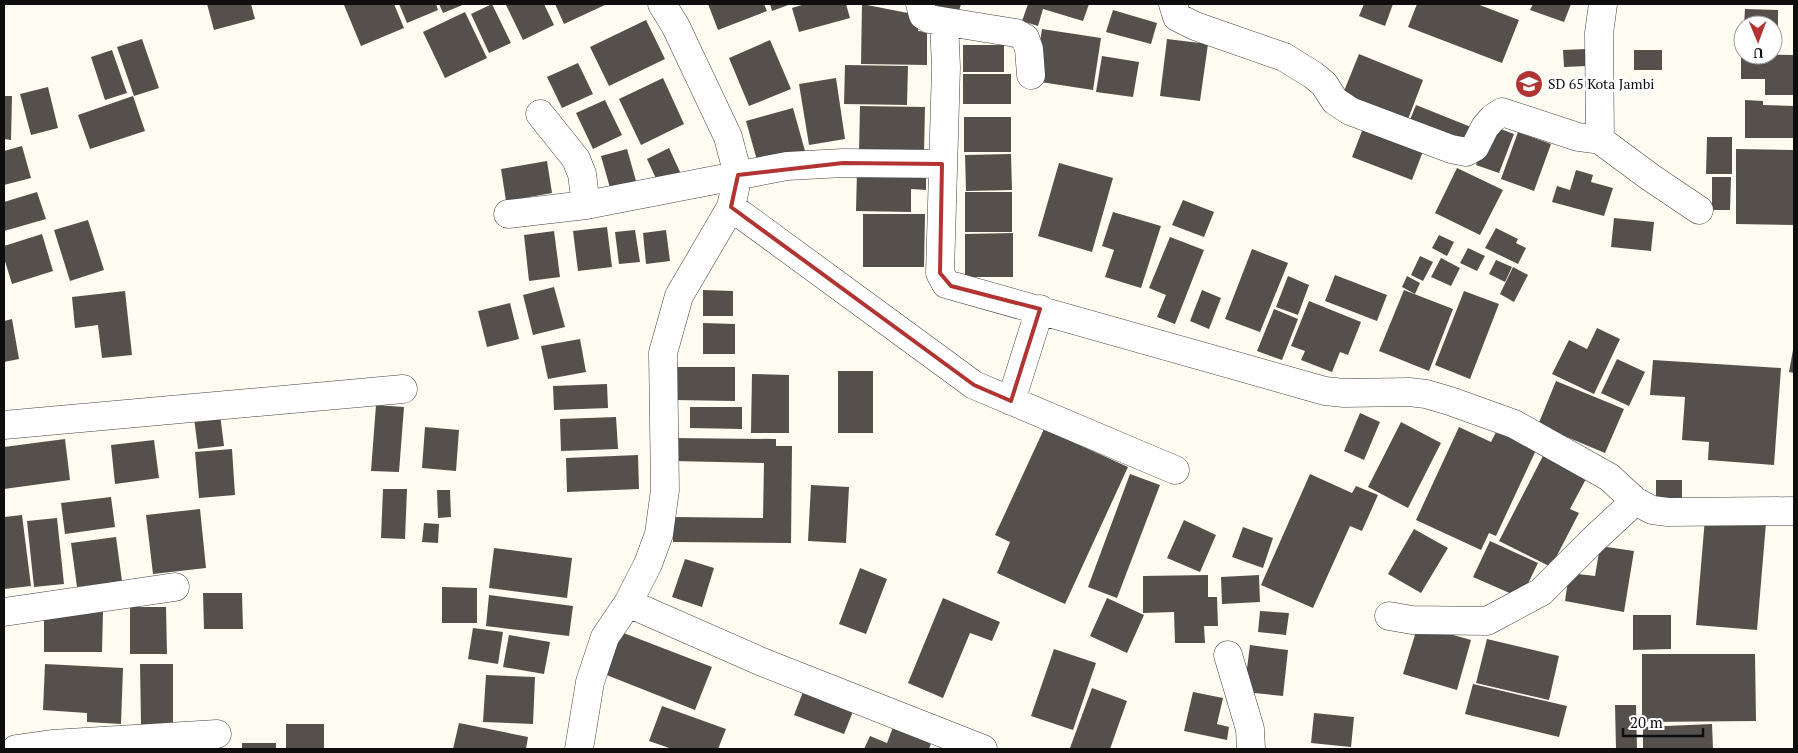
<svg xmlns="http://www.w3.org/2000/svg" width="1798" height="753" viewBox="0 0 1798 753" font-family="'PT Serif',serif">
  <rect width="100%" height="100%" fill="#fefcf1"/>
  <path fill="#56504c" d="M207,4H251L255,19L214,30Z
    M347,4H394L404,28L361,46L344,5Z
    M399,4H436L438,10L407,23Z
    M439,4H465L443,13Z
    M492,4L511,43L489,53L471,14Z
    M508,4H544L554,25L523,40L506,5Z
    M555,4H607L564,24Z
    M708,4H764L767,11L718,30Z
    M770,4H791L772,11Z
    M805,4H846L850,18L799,32L792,8Z
    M862,4L918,15V31L927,32V65L861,64Z
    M930,4H961L959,11Z
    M1028,4H1089L1083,21L1043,9L1038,26L1022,21Z
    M1364,4H1393L1385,26L1359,16Z
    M1417,4H1477L1519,20L1502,63L1408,27Z
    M1533,4H1571L1564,22L1530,10Z
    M1745,9L1778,10V52H1773V25H1744Z
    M1113,10L1157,23L1151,44L1106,32Z
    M465,12L487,58L445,78L423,32Z
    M646,20L665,59L609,86L590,47Z
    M1042,29L1101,38L1093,90L1034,81Z
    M142,39L159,88L134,96L117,47Z
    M1167,39L1208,44L1200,101L1160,96Z
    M770,40L791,89L749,106L729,58Z
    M963,45H1004V72H963Z
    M1586,49L1587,66L1564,67L1563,50Z
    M112,50L127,93L105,100L91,57Z
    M1634,50H1662V70H1634Z
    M1359,54L1423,80L1405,127L1340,101Z
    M1741,54L1794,55V95H1765V79H1741Z
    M1102,56L1139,62L1133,97L1096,92Z
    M578,63L593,94L562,108L547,77Z
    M845,65L908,66L907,105L844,104Z
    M963,74H1011V104H963Z
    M663,78L684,124L641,145L619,99Z
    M836,78L845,139L809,145L799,84Z
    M48,87L58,128L31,135L20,94Z
    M4,96H12L11,140L4,139Z
    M133,96L145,131L90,149L78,115Z
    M605,100L622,135L593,149L576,113Z
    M1745,100L1763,101V105L1794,106V138H1745Z
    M1416,105L1471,127L1463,148L1407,127Z
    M860,106L925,107L924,154L859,153Z
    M793,108L805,151L758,164L746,121Z
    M964,117H1011V152H964Z
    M1365,123L1425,146L1412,180L1352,157Z
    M1490,125L1514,134L1499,173L1476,165Z
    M1518,132L1551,144L1534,191L1501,179Z
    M1707,137H1732V174H1706Z
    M22,146L31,178L4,185V151Z
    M669,148L681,174L659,185L647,159Z
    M627,149L638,188L612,195L601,156Z
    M1736,149L1794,150V225L1736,224Z
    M1011,154L1012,190L966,191L965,155Z
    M547,161L552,193L506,201L501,169Z
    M1059,163L1113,178L1092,252L1038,236Z
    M1457,168L1503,190L1480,235L1435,213Z
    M1576,170L1593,175L1591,182L1613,188L1604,216L1552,202L1557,186L1570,190Z
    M857,171L926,172V190L911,189V212L856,211Z
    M1712,177H1731L1730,210H1712Z
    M37,192L46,219L4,231V202Z
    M965,192H1012V232H965Z
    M1183,200L1214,212L1204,237L1172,225Z
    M1113,212L1161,226L1141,288L1105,277L1114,250L1102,246Z
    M863,214H925L924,267H863Z
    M1614,218L1654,222L1651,251L1611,247Z
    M88,220L104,270L70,281L54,230Z
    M607,227L612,267L578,271L573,231Z
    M1496,228L1518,239L1516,243L1526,248L1518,264L1485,248Z
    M635,230L640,262L619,264L615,232Z
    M666,230L670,261L646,264L643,233Z
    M554,231L560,277L529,281L524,235Z
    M1013,233V277H965V234Z
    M42,234L53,271L12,284L4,258V246Z
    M1439,235L1454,242L1447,256L1432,248Z
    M1170,237L1204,250L1175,324L1157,317L1166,295L1149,288Z
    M1468,248L1485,256L1477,271L1460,263Z
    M1252,249L1288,263L1260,332L1225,319Z
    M1420,256L1433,262L1423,281L1411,275Z
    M1441,258L1460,268L1451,286L1431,277Z
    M1496,260L1512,267L1505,282L1489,274Z
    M1513,267L1528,275L1514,302L1500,294Z
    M1335,275L1387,295L1377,321L1325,301Z
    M1288,276L1309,285L1298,315L1276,307Z
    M1407,276L1420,283L1415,294L1402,287Z
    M554,287L565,327L533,335L523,295Z
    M703,290L733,291V316H703Z
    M1202,290L1221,298L1209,329L1190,321Z
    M1404,290L1453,309L1429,371L1379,351Z
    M125,291L132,355L102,358L98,325L75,328L72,297Z
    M1464,291L1499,304L1470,379L1435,365Z
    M1309,301L1361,322L1348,355L1340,352L1332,372L1301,360L1305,351L1291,346Z
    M510,303L519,339L487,347L478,311Z
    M1274,309L1298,319L1282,360L1257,351Z
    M12,319L19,359L4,362V321Z
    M703,323L735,324V354H703Z
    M1597,328L1620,339L1594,394L1552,374L1569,340L1587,349Z
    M580,339L586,372L548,379L541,346Z
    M1793,350H1794V373L1789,372Z
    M1617,359L1645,372L1629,406L1601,393Z
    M1653,360L1781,368L1774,465L1708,460L1709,442L1682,440L1685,397L1650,395Z
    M675,367H735V401L675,400Z
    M838,371H873V433H838Z
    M752,374L789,375V433H751Z
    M1556,381L1624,409L1605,453L1538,425Z
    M607,384L608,408L554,410L553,386Z
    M376,405L404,407L399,472L371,471Z
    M690,407H742V429L690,428Z
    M1360,413L1380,422L1364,460L1344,451Z
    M220,414L224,446L198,449L194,418Z
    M616,417L618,449L561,451L560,419Z
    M1401,422L1441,443L1408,508L1368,487Z
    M425,427L459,430L456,471L422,468Z
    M1459,427L1491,442L1497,430L1537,448L1496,536L1489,533L1481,550L1416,520Z
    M1044,429L1128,467L1065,604L997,573L1010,542L995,535Z
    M672,438L776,439V446H792L791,543L673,542V517L763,518L764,463L672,461Z
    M65,439L70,480L4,489V447Z
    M154,440L159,478L115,484L111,445Z
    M232,449L235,495L199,498L195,452Z
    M638,455L639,489L567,492L566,458Z
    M1543,456L1586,479L1570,509L1579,513L1551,567L1499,541Z
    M1130,474L1160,485L1117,598L1088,587Z
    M1310,474L1352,493L1356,486L1378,495L1362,531L1350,526L1313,608L1261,585Z
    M1656,480H1682V500H1656Z
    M811,485L849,487L846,543L808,541Z
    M383,489H407L405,539L381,538Z
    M437,490H450L451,517L438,518Z
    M111,497L115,527L65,534L61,503Z
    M200,509L206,568L153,574L146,515Z
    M22,515L31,586L4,589V517Z
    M57,518L64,584L34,587L27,521Z
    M1705,518L1766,523L1757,630L1696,625Z
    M1184,520L1216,535L1200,572L1167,558Z
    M424,523L439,524L438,543L422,542Z
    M1243,527L1273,538L1263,568L1232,557Z
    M1414,529L1448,548L1421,593L1388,574Z
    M116,537L122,581L77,587L71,543Z
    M1490,541L1538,563L1521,598L1473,577Z
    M1600,546L1634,551L1624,612L1565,601L1569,573L1595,576Z
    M494,548L572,558L567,598L489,588Z
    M685,559L714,568L702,607L672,597Z
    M860,568L887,579L866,634L839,624Z
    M1208,575V597H1217L1218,626H1204L1205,643H1175L1174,612L1143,613V576Z
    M1259,575L1260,602L1222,604L1221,577Z
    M442,587L477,588V623H442Z
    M203,593H242L243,629H204Z
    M489,595L573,606L569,636L486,626Z
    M943,598L1000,622L992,641L970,633L943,698L908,683Z
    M1107,598L1144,615L1127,653L1090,636Z
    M130,607H166L167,654H130Z
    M44,611H103L102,652H44Z
    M1260,611L1289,613L1286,635L1258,632Z
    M1633,615H1671V649L1633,650Z
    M1418,625L1471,640L1457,690L1403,674Z
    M473,628L503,632L498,664L468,659Z
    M621,632L712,667L695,710L604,674Z
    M509,635L550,642L544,674L503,667Z
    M1487,639L1559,656L1549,700L1476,683Z
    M1250,645L1288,650L1283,696L1244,692Z
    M1054,649L1096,663L1073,730L1031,716Z
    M1642,654H1755L1756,721L1642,722Z
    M45,664L123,668L121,724L87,722V713L43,710Z
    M140,664H173V724H141Z
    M486,675L535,677L533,724L483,722Z
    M806,684L856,704L844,734L794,715Z
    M1473,684L1567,706L1559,737L1465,714Z
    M1092,688L1127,701L1110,749L1070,748Z
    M1193,692L1223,698L1217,724L1229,727L1227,740L1184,731Z
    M1615,705H1636L1637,749H1616Z
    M662,706L726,729L718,749H672L649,741Z
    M1314,713L1354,717L1351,747L1311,743Z
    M895,722L933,738L929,749H864L870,736L887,743Z
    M459,723L528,737L526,749H453Z
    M286,724H324V749H286Z
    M1712,724L1713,749H1643V727Z
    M242,743H276V749H242Z"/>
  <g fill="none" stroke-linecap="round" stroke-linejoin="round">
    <g stroke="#414141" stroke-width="29">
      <path id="minor" d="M662,4L676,27L728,137L738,175L731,207L974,385L1175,470
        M920,4L923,15L929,19L1016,33L1025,38L1029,49L1031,75
        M1173,4L1177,17L1195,26L1284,57L1313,75L1324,84L1335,101L1350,111L1451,149L1466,152L1475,147L1485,127L1493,118L1502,112L1578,137L1600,140L1650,177L1699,210
        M944,22L946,67L940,273L946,284L1325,391L1344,393L1409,392L1426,394L1450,401L1514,424L1609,477L1635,501L1652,510L1668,512L1794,511
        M540,114L576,159L582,174L586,205
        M1600,140L1599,33L1603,4
        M508,214L586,205L787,166L843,163L942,164
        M1011,401L1040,309
        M4,425L403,389
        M628,603L762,662L983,749
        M4,612L175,587
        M1389,616L1412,620L1487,621L1541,592L1593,540L1635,501
        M1228,655L1250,729L1251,749
        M16,749L52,744L217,734
        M579,749L590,682L605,637L628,603L648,564L659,534L665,490L663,353L679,296L731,207"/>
    </g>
    <use href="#minor" stroke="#fff" stroke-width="28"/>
  </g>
  <path fill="none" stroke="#b13433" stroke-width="4" stroke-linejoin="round" d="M843,163L942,164L940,273L951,286L1040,309L1011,401L974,385L731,207L738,175Z"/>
  <defs>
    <g id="school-disc" transform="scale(1.4375)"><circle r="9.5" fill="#b13433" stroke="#fff"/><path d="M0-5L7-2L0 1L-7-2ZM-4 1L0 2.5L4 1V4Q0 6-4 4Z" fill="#fff"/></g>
  </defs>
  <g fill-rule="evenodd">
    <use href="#school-disc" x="1529" y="84"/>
  </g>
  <g text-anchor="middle" stroke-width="5" stroke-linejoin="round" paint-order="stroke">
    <g font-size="14" fill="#0e0e0e" stroke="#fff" text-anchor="start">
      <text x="1548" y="89">SD 65 Kota Jambi</text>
    </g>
  </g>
  <rect width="1798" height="753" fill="none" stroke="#0e0e0e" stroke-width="10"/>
  <g transform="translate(1758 40) rotate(179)"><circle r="24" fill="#ffffff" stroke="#9f9f9f"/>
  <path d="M0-4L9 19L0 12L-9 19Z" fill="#b13433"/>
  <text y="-8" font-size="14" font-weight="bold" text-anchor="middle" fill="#0e0e0e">U</text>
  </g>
  <path d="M1623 728v8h80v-8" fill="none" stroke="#0e0e0e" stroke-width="2.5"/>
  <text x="1630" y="728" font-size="15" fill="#0e0e0e" stroke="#ffffff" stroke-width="4" paint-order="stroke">20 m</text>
</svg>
